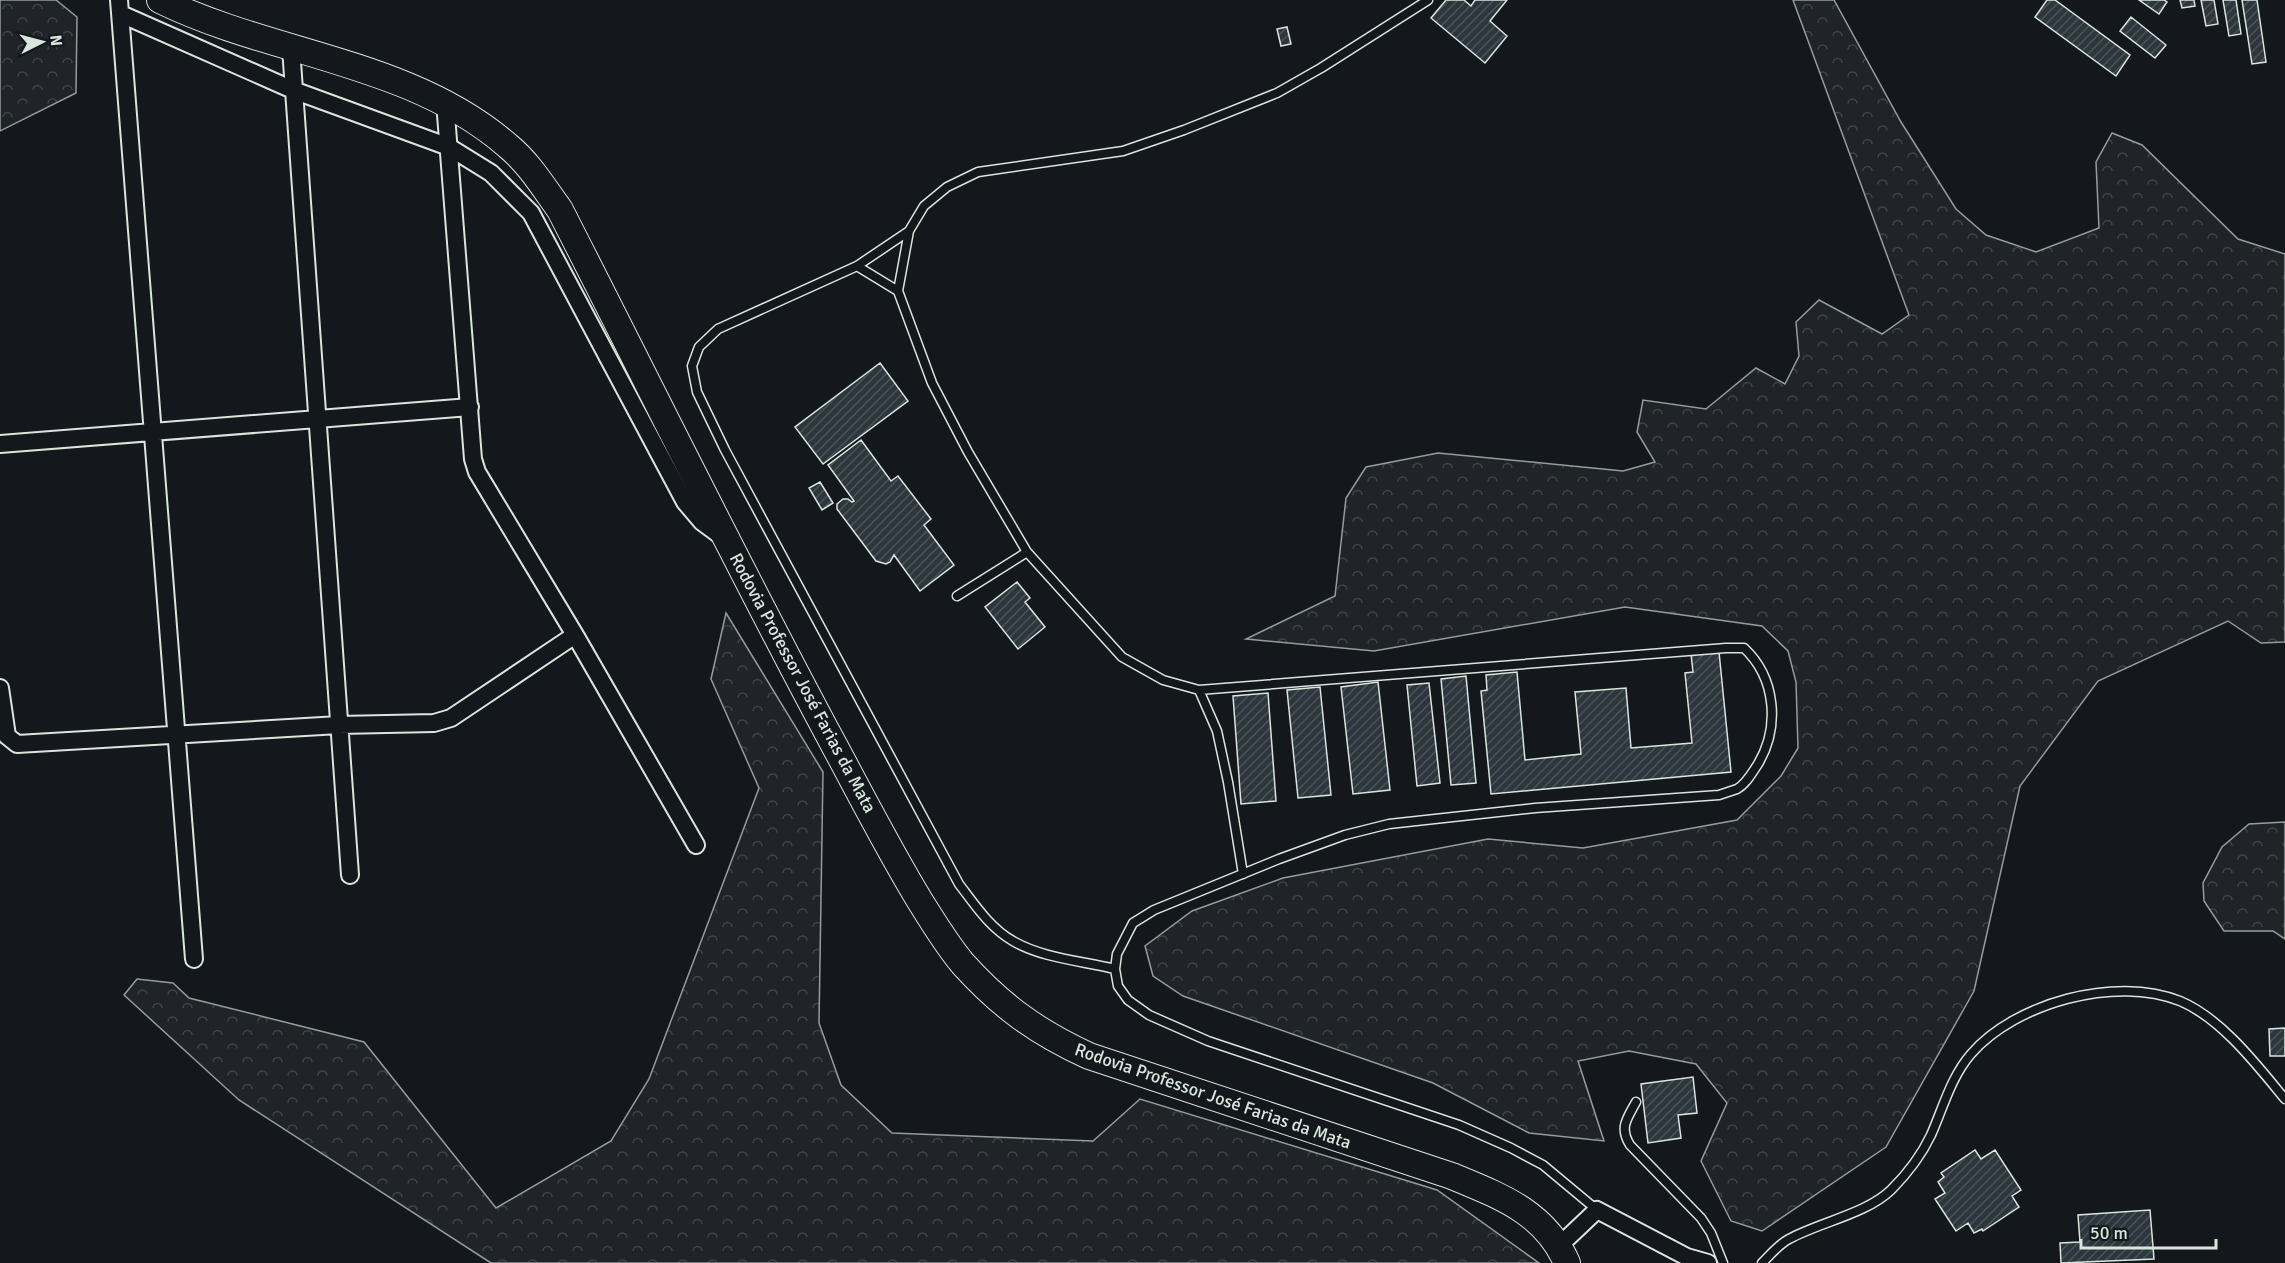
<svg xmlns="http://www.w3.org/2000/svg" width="2285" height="1263" viewBox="0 0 2285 1263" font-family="Signika,sans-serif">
  <defs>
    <pattern id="forest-crowns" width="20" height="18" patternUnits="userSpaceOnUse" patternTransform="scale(1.5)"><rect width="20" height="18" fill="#202428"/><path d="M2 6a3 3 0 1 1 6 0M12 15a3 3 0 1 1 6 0" fill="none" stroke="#404447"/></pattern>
    <pattern id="building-hatch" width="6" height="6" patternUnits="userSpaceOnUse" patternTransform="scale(1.5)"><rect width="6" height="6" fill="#2c363c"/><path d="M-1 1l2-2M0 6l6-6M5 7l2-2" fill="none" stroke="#4a5358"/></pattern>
  </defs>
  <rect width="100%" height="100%" fill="#14181c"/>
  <path fill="url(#forest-crowns)" stroke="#939e99" stroke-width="1.5" d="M0,0H56L77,17L76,93L0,131Z
    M1793,0H1834L1901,122L1956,209L1986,235L2036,252L2099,228L2096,162L2112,133L2142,145L2238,239L2285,254V642L2261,643L2228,621L2098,681L2020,786L1974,991L1886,1147L1762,1231L1731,1221L1701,1161L1727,1103L1696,1064L1629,1051L1578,1061L1604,1141L1529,1133L1433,1083L1183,996L1153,976L1145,946L1192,911L1283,878L1488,839L1583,848L1737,820L1781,776L1798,748L1796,682L1788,651L1762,626L1625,607L1374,651L1246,639L1335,596L1346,498L1366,467L1438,453L1623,471L1655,462L1637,432L1643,400L1706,409L1756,368L1785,384L1799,356L1796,322L1819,300L1882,334L1909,315Z
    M726,613L823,772L819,1023L841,1085L892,1133L1093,1141L1140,1099L1437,1190L1539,1263H491L239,1100L124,995L137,979L173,983L189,998L364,1042L496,1208L611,1141L649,1079L759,788L711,679Z
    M2285,822V939L2273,931H2224L2204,901L2203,883L2222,847L2249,824Z"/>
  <path fill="url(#building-hatch)" stroke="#d8e6dc" stroke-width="1.5" d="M1446,0H1464L1471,6L1475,0H1507L1490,21L1507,36L1485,63L1431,18Z
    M2047,0H2055L2130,55L2116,76L2035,17Z
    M2139,0H2164L2167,2L2159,14Z
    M2180,0H2194L2195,6L2182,8Z
    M2201,0H2214L2218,24L2206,26Z
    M2223,0H2236L2241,34L2229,36Z
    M2242,0H2257L2266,62L2252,64Z
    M2131,17L2166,45L2155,58L2120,31Z
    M1287,27L1291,44L1281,46L1277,29Z
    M880,363L908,401L823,464L795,427Z
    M861,440L891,481L898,476L931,519L924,525L954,565L920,591L894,555L890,562L886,564L876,561L837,509V504L843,499H848L852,502L854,501L828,465Z
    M820,482L833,503L822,510L809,488Z
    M1017,582L1030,598L1025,602L1045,627L1018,649L985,607Z
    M1719,652L1731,772L1491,794L1481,691L1487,690L1486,675L1517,672L1525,760L1581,754L1575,692L1626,688L1631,748L1692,743L1685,673L1693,672L1691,654Z
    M1466,676L1476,783L1451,785L1441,679Z
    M1378,682L1390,790L1353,794L1341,687Z
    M1429,683L1440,783L1417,786L1407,685Z
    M1320,687L1331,795L1298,798L1287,690Z
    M1268,693L1276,801L1241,804L1233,696Z
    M2285,1028V1056H2270L2269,1029Z
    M1693,1077L1697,1113L1678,1115L1681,1138L1648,1143L1641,1084Z
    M1975,1150L1981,1159L1995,1150L2021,1190L2012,1196L2019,1207L1983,1231L1982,1229L1974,1233L1968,1223L1956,1231L1935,1199L1945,1193L1938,1182L1944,1177L1941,1173Z
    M2150,1210L2154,1259L2061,1263L2060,1243L2080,1242L2078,1215Z"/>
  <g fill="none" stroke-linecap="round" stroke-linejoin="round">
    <g stroke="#d8e6dc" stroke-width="11">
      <path id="service" d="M857,266L898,291L932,383L968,452L1027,552
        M898,291L909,231
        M957,596L1027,552L1122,657L1163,680L1199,690L1217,731L1228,782L1243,874
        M1199,690L1726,648H1744C1776,678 1780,727 1758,764C1752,773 1746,784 1737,789C1731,791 1725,793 1719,795L1535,808L1389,824L1345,835L1279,859L1154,910L1133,923L1117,954L1115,969L1118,986L1128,1000L1149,1015L1208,1041L1459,1125L1511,1148L1543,1165L1597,1210
        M1115,969C1082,961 1042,958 1013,941C990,928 975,905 959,884L725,450L697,392L692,366L699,347L718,329L857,266L909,231L924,206L947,187L978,172L1123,151L1184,130L1277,93L1321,68L1428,0
        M1636,1102C1627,1119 1619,1127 1630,1145L1701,1218L1711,1233L1723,1263
        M1762,1263C1770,1255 1779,1244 1789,1239C1820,1222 1866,1214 1891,1190C1907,1174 1921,1156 1931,1135C1943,1108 1951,1077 1971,1054C2015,1003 2116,975 2180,1001C2221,1018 2257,1065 2285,1099"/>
    </g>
    <g stroke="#d8e6dc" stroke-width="20">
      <path id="minor" d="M119,0L194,959
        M121,14L293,90L449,147L491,173L531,213L685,502L702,522L721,536
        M291,48L350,875
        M445,102L473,459L477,472L575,635L696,845
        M0,444L470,407
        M0,688L7,736L17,744L339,725L434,723L451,718L575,635
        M1559,1246L1597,1210L1687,1257L1708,1263"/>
    </g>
    <g stroke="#d8e6dc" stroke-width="28">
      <path id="primary" d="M160,0C272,55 411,61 508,146C529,163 544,188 560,210C651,388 739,569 834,745C862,797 889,850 920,901C933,922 947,945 963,964C1002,1007 1037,1032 1089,1056L1452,1176C1500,1196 1545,1212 1567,1263"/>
    </g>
    <use href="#service" stroke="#14181c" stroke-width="8"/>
    <use href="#minor" stroke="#14181c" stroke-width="16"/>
    <use href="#primary" stroke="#14181c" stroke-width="26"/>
  </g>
  <g text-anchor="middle" stroke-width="4.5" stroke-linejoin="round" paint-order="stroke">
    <g font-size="18" fill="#d8e6dc" stroke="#14181c">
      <text transform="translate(803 683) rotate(62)" y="6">Rodovia Professor José Farias da Mata</text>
      <text transform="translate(1213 1096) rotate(19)" y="6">Rodovia Professor José Farias da Mata</text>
    </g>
  </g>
  <g transform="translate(42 42) rotate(84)" stroke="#14181c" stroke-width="4.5" paint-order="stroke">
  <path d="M0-4.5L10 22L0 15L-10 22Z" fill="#d8e6dc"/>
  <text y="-9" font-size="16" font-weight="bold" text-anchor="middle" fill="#d8e6dc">N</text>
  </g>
  <path d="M2081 1239v9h135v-9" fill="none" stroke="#d8e6dc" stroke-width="3"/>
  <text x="2090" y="1239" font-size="18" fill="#d8e6dc" stroke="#14181c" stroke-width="4.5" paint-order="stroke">50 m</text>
</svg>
